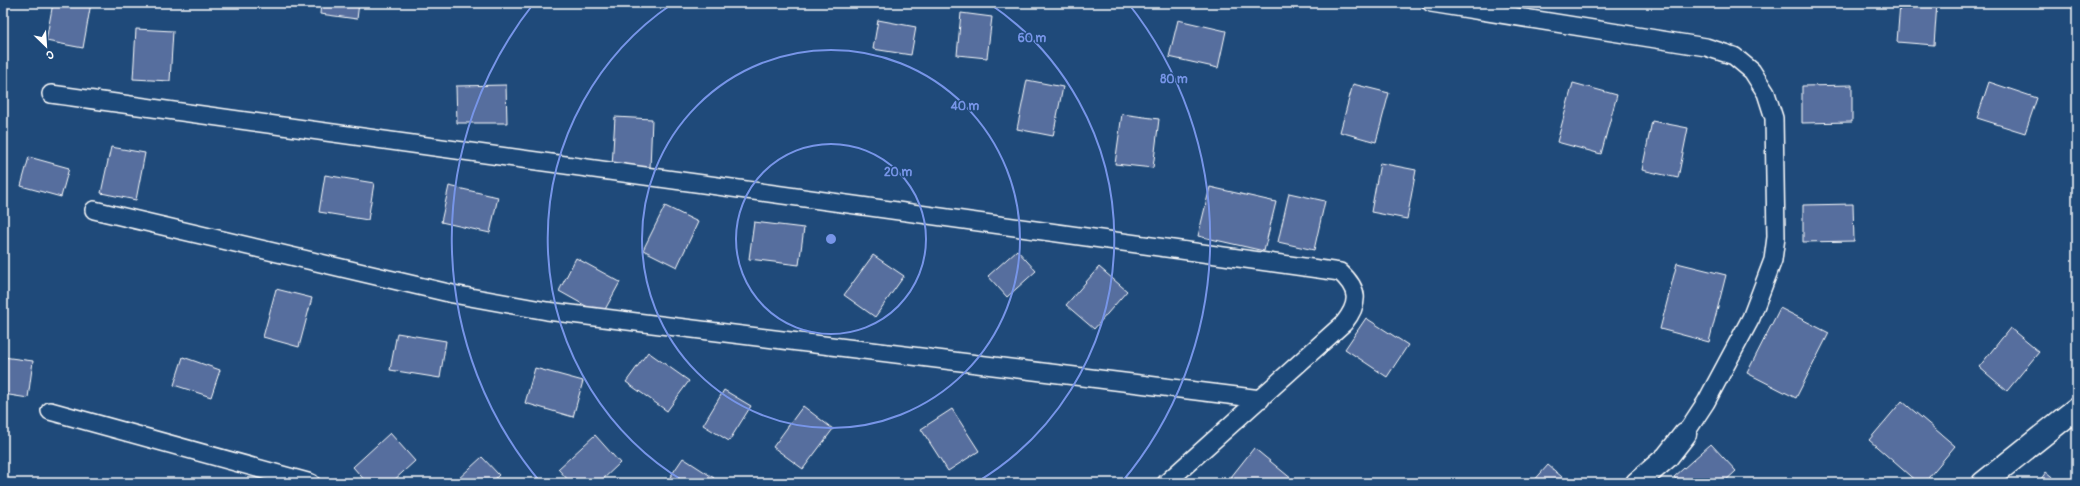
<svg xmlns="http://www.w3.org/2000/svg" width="2080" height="486" viewBox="0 0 2080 486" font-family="Pangolin,sans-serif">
  <rect width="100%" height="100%" fill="#1f4a7a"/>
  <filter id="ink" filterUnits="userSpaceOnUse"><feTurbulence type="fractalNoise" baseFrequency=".025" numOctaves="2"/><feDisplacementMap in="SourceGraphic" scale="8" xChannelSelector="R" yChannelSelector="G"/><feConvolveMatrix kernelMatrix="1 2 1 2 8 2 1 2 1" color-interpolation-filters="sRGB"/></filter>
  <g filter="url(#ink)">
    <path fill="#566e9e" stroke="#fff" d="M53,3H91L83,48L46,41Z
      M321,3H359L357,19L320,14Z
      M1900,3H1937L1934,45L1897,42Z
      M961,13L992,17L987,58L957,55Z
      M878,20L916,27L911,55L873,49Z
      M1178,20L1226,31L1218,68L1169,57Z
      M136,29L173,31L170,81L133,79Z
      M1027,80L1063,87L1053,136L1017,129Z
      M1989,82L2037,98L2025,133L1977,118Z
      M1573,83L1617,95L1601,154L1557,142Z
      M1353,84L1389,93L1376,142L1340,132Z
      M506,85L507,123H457L456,86Z
      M1852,85V122L1802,123V86Z
      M1122,114L1159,119L1153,168L1115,164Z
      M615,117L652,119L650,168L612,167Z
      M1652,121L1688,128L1678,178L1642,170Z
      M111,147L145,153L136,200L101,193Z
      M29,157L69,168L61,197L21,186Z
      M1380,163L1416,170L1407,219L1371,212Z
      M325,175L374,183L368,220L319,212Z
      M449,186L498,197L490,233L441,222Z
      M1210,187L1276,202L1264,251L1198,236Z
      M1289,193L1325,201L1314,250L1278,242Z
      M1853,204L1854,241L1803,242V205Z
      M665,206L698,222L677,267L643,250Z
      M754,222L804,228L799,265L749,259Z
      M1017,250L1036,271L1007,297L988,276Z
      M873,255L904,276L875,317L844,295Z
      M576,258L620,282L602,315L559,291Z
      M1677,263L1726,275L1709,342L1660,329Z
      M1099,267L1127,291L1094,329L1066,305Z
      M276,289L312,298L299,347L263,337Z
      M1780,308L1829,333L1796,398L1747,373Z
      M1366,318L1408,345L1387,377L1345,349Z
      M2010,328L2039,352L2007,391L1979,367Z
      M397,333L446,341L440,378L390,370Z
      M648,352L689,381L667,411L626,382Z
      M3,357L33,361L28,398L3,394Z
      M183,357L220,370L211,397L174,385Z
      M535,368L583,381L573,417L525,403Z
      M724,390L751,406L729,441L703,425Z
      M1902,401L1955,446L1924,483H1918L1869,440Z
      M803,406L833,429L803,469L773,447Z
      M952,409L979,451L948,471L921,429Z
      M390,433L415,461L391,483H367L353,467Z
      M595,435L620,463L599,483H571L558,469Z
      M1711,444L1736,471L1723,483H1679L1674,477Z
      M1254,448L1293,480L1290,483H1238L1231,477Z
      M482,457L499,475L491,483H460L457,480Z
      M683,458L714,478L711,483H666Z
      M1548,465L1569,483H1532Z
      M2046,472L2060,483H2038Z"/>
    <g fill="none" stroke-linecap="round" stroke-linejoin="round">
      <g stroke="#fff" stroke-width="20">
        <path id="service" d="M1431,3L1706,47L1734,56L1752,71L1766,93L1774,118L1776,237L1773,260L1751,318L1706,402L1685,434
          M51,94L1340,272C1359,289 1360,303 1344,323L1166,483
          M94,210L453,294L547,311L1261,399
          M50,411L311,483"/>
      </g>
      <g stroke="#fff" stroke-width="25">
        <path id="minor" d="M1637,483L1667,457L1685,434"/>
      </g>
      <g stroke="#fff" stroke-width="25">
        <path id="tertiary" d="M1983,483L2077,408"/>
      </g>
      <use href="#service" stroke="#1f4a7a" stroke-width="17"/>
      <use href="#minor" stroke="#1f4a7a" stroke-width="22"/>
      <use href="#tertiary" stroke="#1f4a7a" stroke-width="22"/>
    </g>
  </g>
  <g fill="none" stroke="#7795e8" stroke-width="2">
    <circle cx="831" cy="239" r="95"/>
    <circle cx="831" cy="239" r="189"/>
    <path d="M685 482A284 284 0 0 1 672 4M990 4A284 284 0 0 1 977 482"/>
    <path d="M541 483A379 379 0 0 1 534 3M1128 3A379 379 0 0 1 1121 483"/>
  </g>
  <circle cx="831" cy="239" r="6" fill="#7795e8" stroke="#1f4a7a" stroke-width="2"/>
  <g font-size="12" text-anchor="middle" font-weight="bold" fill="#7795e8" stroke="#1f4a7a" stroke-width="3" stroke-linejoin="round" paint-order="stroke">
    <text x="1032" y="42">60 m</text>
    <text x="1174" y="83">80 m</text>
    <text x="965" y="110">40 m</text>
    <text x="898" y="176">20 m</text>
  </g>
  <rect width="2080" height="486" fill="none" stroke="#1f4a7a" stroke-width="16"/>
  <rect x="8" y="8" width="2064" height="470" fill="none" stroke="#fff" stroke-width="1.5" filter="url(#ink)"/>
  <g transform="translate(46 46) rotate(155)" stroke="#1f4a7a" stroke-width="3" paint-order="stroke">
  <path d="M0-3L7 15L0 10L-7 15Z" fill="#ffffff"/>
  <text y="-6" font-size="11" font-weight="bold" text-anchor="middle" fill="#ffffff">С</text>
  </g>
</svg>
